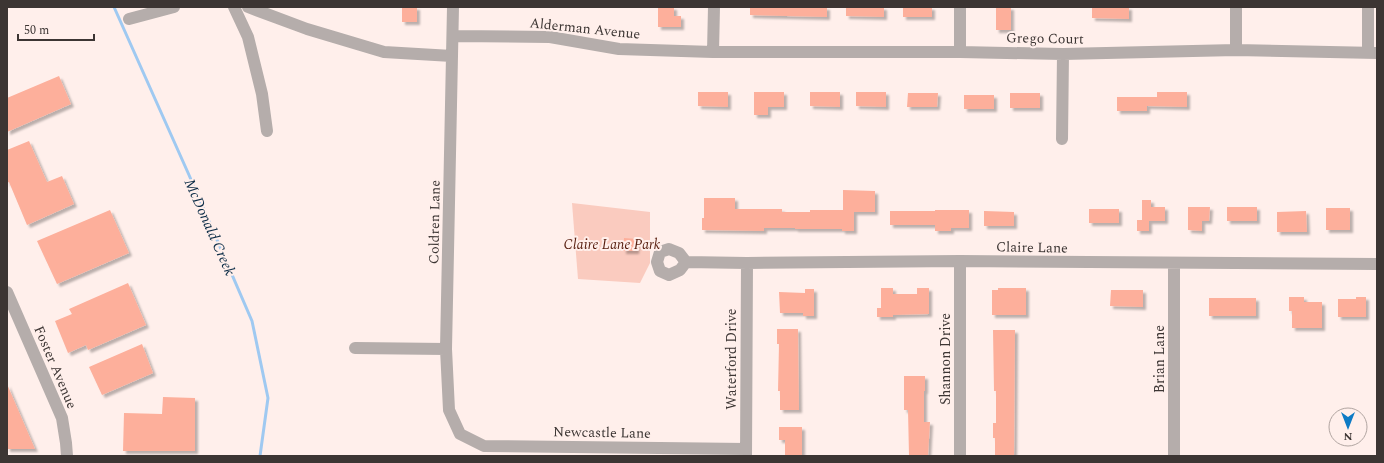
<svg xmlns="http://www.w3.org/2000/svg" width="1384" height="463" viewBox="0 0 1384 463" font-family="Spectral,serif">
  <defs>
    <filter id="shadow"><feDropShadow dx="3" dy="3" stdDeviation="1" flood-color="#0004"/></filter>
  </defs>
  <rect width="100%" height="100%" fill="#ffefeb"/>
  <path fill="#facbbf" d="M572,203L650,212V263L640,283L578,279Z"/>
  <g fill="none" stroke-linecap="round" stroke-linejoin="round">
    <path stroke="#9fc9f1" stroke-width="3" d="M114,7L189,175L252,321L268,398L260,456"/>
  </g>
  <path fill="#fdaf9b" filter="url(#shadow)" d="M402,7H417V22H402Z
    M658,7H674V16H681V27H658Z
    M750,7H827V17L750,15Z
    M846,7H884V17L846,16Z
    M903,7H932V17H903Z
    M996,7H1011V30H996Z
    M1092,7H1129V19L1092,18Z
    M59,76L71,104L7,132V98Z
    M698,92H728V107L698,106Z
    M754,92H784V107H768V115H754Z
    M810,92H840V107L810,106Z
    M856,92H886V107L856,106Z
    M1157,92H1187V107L1147,106V111H1117V97H1157Z
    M908,93H938L937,107H907Z
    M1010,93H1040V108H1010Z
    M964,95H994V109H964Z
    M29,141L47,182L62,176L74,204L27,225L9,182L7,183V150Z
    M843,190L875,191V212H854V231H842V229H795V228H764V231L702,230V218H704V198H735V209H782V212H810V210H843Z
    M1142,200H1151V207H1165V221H1149V231H1137V220H1142Z
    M1188,207H1210L1209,221H1202V231L1188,230Z
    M1227,207H1257V221H1227Z
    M1326,208H1350V230H1326Z
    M1089,209H1119V223H1089Z
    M110,210L129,253L57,284L37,241Z
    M935,210H969V228H951V231H935V225H890V211H935Z
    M984,211L1014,212V226H984Z
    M1306,211L1307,232H1277V212Z
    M624,238L637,239L636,251H623Z
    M128,283L146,325L88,350L86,345L68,353L55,321L72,314L69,309Z
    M881,288H893V294H917V288H929V314L893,315V317H877V308H881Z
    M998,288H1026V315H992V290H998Z
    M805,289H814V316H803V313H780L779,292L805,293Z
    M1111,290H1143V307L1110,306Z
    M1289,297H1304V302H1322V328H1292V311H1289Z
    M1356,297H1366V317H1338V299H1356Z
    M1209,298H1256V316H1209Z
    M777,329H798L799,410H780V391H778L779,344H777Z
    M993,330H1015L1014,456H995V438H993V423H996V391H994Z
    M142,344L153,373L102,395L89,367Z
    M904,376H925V391H924V422H930L928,456H909L908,410H904Z
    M7,384L35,449H7Z
    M163,397L195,398V451H123L124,413L162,414Z
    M779,427H802V456H785V440H779Z"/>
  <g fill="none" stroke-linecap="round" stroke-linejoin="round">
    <path stroke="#b5adab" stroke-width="12" d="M234,7L248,37L262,94L267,131
      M248,7L307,29L384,52L452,56
      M453,7L446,349L449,410L460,434L484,446L746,449
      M1236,7V50
      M129,19L174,7
      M453,36L550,37L619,49L713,52H960L1063,54L1236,50L1377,53
      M713,52L714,7
      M960,52V7
      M1368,52V7
      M1062,139L1063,54
      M669,249L679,253L686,262L680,270L669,275L660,271L657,262L660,252Z
      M686,262L747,263L960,261L1377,264
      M7,292L62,418L66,443L67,456
      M355,348L446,349
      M746,456L747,263
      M960,456V261
      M1174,456V263"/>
  </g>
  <g text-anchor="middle" stroke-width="4" stroke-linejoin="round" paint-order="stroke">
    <g font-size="14" fill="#3c3533" stroke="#ffefeb">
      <text transform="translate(585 28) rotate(6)" y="5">Alderman Avenue</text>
      <text transform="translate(1045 38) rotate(1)" y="5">Grego Court</text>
      <text transform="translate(434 222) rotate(-89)" y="5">Coldren Lane</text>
      <text transform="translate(1032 247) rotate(1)" y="5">Claire Lane</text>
      <text transform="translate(731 359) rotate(-90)" y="5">Waterford Drive</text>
      <text transform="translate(945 359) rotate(-90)" y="5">Shannon Drive</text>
      <text transform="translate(1159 359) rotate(-90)" y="5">Brian Lane</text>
      <text transform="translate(56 367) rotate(67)" y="5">Foster Avenue</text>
      <text transform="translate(602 432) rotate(1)" y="5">Newcastle Lane</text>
    </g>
    <g font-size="14" font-style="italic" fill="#561c0d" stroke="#ffefeb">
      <text x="612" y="249">Claire Lane Park</text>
    </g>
    <g font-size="15" font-style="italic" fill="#0d2d47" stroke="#ffefeb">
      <text transform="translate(210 227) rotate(66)" y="5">McDonald Creek</text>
    </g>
  </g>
  <rect width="1384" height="463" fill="none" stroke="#3c3533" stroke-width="16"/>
  <g transform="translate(1348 427) rotate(180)"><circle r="19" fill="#ffefeb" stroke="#b1a5a1"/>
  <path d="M0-3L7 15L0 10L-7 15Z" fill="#0d7bc5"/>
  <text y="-6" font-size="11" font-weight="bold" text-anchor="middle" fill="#3c3533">N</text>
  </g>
  <path d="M18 34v6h76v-6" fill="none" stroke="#3c3533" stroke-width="2"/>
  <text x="24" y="34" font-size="12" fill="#3c3533" stroke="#ffefeb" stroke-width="3" paint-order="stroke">50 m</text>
</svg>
